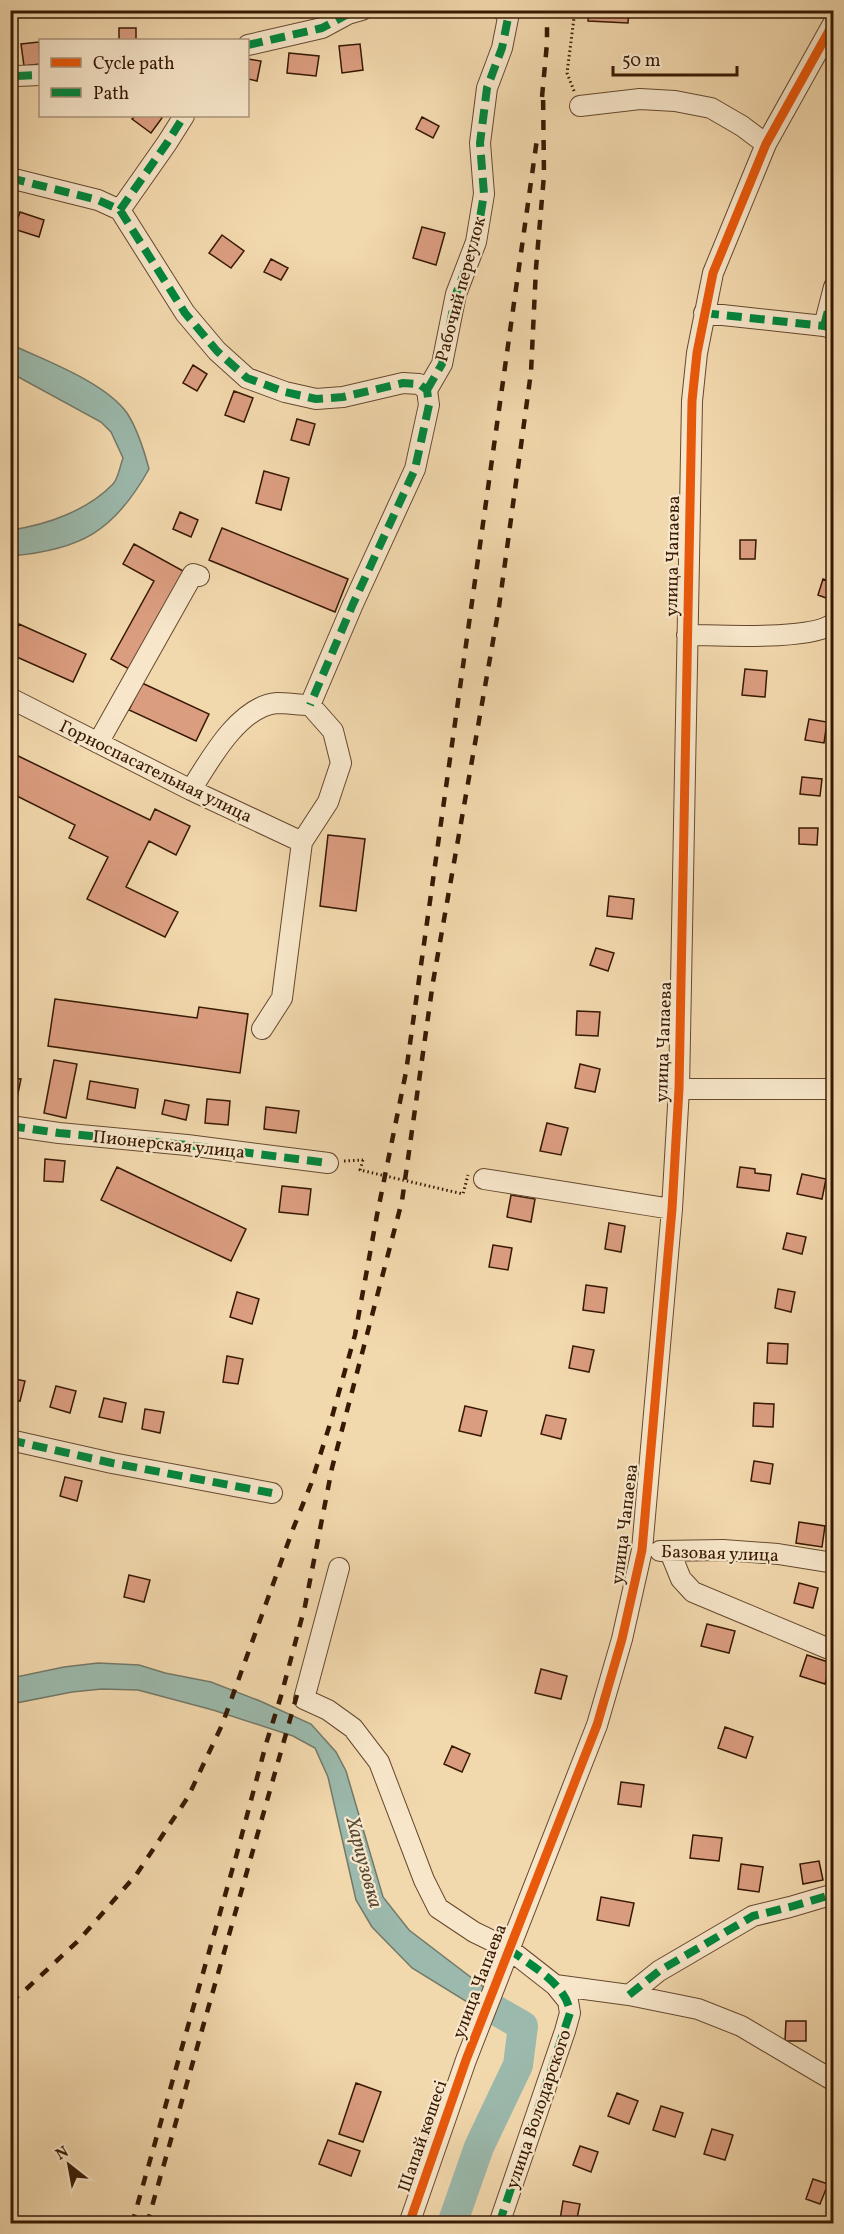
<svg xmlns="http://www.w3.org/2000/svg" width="844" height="2234" viewBox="0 0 844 2234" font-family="Vollkorn,serif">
  <rect width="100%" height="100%" fill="#f2d8ad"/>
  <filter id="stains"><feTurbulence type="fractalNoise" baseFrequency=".00333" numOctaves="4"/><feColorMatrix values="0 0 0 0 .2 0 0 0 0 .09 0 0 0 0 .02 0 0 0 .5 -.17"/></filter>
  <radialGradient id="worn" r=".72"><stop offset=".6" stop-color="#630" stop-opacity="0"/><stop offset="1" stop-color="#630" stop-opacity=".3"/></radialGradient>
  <path fill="#9bb9ac" stroke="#737968" stroke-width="1.5" d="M10,344C44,360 105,382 127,413C138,430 144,450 149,469C114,532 80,550 11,556V530C46,525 87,511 113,484C118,479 120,466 123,458L111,432L101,422L11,373Z
    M98,1663L139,1665L165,1673L211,1682L260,1701L311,1724L336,1752L346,1771L383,1897L409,1930L523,2017L516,2032L412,1968L372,1927L356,1900L328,1777L315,1748L293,1736L213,1710L138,1690L102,1689L72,1692L11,1704V1678L64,1667Z"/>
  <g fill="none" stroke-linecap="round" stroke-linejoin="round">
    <path stroke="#9bb9ac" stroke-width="30" d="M452,2224L479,2147L518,2065L523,2026L485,2004"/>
  </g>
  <path fill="#db9d80" stroke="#371903" stroke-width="1.5" d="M589,10H629L628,23L588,21Z
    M119,28H136V40H119Z
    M39,42L40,64L24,66L21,44Z
    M360,44L363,70L342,73L339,46Z
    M289,53L319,56L316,76L287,73Z
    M248,59L261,61L257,81L248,79Z
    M135,116H159L162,118L151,133L132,119Z
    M422,117L439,126L433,138L416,129Z
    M20,212L44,220L39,237L14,229Z
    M422,227L445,233L436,265L413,258Z
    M222,235L244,251L231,268L209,253Z
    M271,259L288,268L281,280L264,272Z
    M193,365L207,374L197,391L183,383Z
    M234,391L253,398L244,422L225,415Z
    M297,419L315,424L309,445L291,440Z
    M264,471L289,478L281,510L256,503Z
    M180,512L198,520L191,537L173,529Z
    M222,528L348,579L335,612L209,560Z
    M740,540H756L755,559H740Z
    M134,544L185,572L131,670L111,659L154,581L123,564Z
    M823,579L834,583V601L818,595Z
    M19,624L86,654L73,682L10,654V643Z
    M745,669L767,671L765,697L742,695Z
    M142,683L209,714L196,741L129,710Z
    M809,719L827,722L824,743L805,740Z
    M10,752L150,820L155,809L190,826L176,855L149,841L126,887L178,912L165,937L87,899L108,857L69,838L75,825L15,795L10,804Z
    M802,777L822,779L820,796L800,794Z
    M799,828H818L817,845L799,844Z
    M328,835L365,839L356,911L320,906Z
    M609,896L634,899L632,919L607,916Z
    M596,948L614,953L608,971L590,965Z
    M55,999L197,1018L199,1007L248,1014L240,1073L48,1046Z
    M577,1011L600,1012L598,1036L576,1035Z
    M54,1060L77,1064L66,1118L44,1113Z
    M580,1064L600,1069L595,1092L575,1088Z
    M10,1078L21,1079L17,1098L10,1097Z
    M90,1081L138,1089L135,1108L87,1099Z
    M207,1099L230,1101L228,1125L205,1123Z
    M165,1100L189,1105L186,1120L162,1114Z
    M266,1107L299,1111L296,1133L264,1129Z
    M547,1123L568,1128L561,1155L540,1151Z
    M45,1159L65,1161L63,1182L44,1181Z
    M117,1167L246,1229L231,1261L101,1200Z
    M740,1167L755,1169V1173L771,1175L769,1191L737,1187Z
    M802,1174L826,1179L822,1199L797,1194Z
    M282,1186L311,1189L308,1215L279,1212Z
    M511,1195L535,1199L531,1222L507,1217Z
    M609,1223L625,1226L621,1252L605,1249Z
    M787,1233L806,1237L802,1254L783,1249Z
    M493,1245L512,1248L508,1270L489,1267Z
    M586,1285L607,1288L604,1313L583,1310Z
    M778,1289L795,1292L791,1312L775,1308Z
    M237,1292L259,1299L252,1324L230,1317Z
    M768,1343L788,1344L787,1364L767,1363Z
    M573,1346L594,1350L589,1372L569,1368Z
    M227,1356L243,1359L238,1384L223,1382Z
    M10,1378L25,1381L20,1401L10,1399Z
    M56,1386L76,1391L70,1413L50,1407Z
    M104,1398L126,1403L122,1422L99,1417Z
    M754,1403L774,1404L773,1427L753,1426Z
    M465,1406L487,1411L481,1436L459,1431Z
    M145,1409L164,1412L160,1433L142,1429Z
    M546,1415L566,1419L561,1439L541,1434Z
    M754,1461L773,1464L770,1484L751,1481Z
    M65,1477L82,1481L77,1501L60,1496Z
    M799,1522L825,1526L822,1547L796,1543Z
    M129,1575L150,1580L144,1602L124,1597Z
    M799,1583L818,1588L813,1608L794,1603Z
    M707,1624L735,1631L729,1653L701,1646Z
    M807,1655L831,1663L825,1684L800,1676Z
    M541,1669L567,1676L561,1699L535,1693Z
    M725,1727L753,1737L746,1758L718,1748Z
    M452,1746L470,1754L462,1772L444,1764Z
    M621,1782L644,1785L641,1807L618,1804Z
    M693,1835L722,1838L719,1861L690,1858Z
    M819,1861L823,1880L803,1884L800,1864Z
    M741,1864L763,1867L759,1892L738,1889Z
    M601,1897L634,1903L629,1926L597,1920Z
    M786,2021H806V2041H785Z
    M356,2083L381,2092L363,2142L339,2134Z
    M617,2093L638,2101L629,2124L608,2116Z
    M661,2106L683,2113L675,2137L653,2130Z
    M712,2129L733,2135L725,2160L704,2154Z
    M328,2140L360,2151L351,2176L319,2164Z
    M580,2146L598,2152L591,2172L573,2165Z
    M813,2179L828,2184L820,2204L806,2199Z
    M563,2201L580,2204L576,2223L560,2220Z"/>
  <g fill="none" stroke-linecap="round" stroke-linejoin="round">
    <g stroke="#66492e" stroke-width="22">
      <path id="minor" d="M248,45L322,28L348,14L362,10
        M17,76L40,75
        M580,106L640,99L675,101L711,108L742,126L766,144
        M10,178L98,200L120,210L185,313L217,351L247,378L285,392L316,399L343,397L403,383L419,384L427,390L429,405L415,469L353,604L310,705
        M120,210L167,143L184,116
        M704,313L824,326L834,329
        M824,326L834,287
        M427,390L442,364L456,294L476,242L484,194L480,143L487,88L502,48L508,18L503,10
        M687,635C717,635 812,641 834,623
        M10,698L191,790L302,842
        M98,743L193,574L199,576
        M191,790C209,761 239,706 277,703C288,703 299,705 310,705L333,731L341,763L328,802L302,842L282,998L262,1029
        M679,1089H834
        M10,1126L59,1133L187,1145L328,1163
        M484,1179L672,1209
        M10,1440L112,1463L272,1493
        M660,1551L723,1550L778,1554L834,1563
        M670,1552L681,1579L693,1592L834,1651
        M339,1568L304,1699L328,1710L353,1728L379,1762L424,1880L438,1908L474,1932L509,1949L555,1985L568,2001L570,2013L565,2031L499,2224
        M555,1985L629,1995L698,2009L741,2026L834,2081
        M629,1995L659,1971L753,1916L790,1907L834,1894
        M409,2224L466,2060L597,1725L622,1639L642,1550L672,1209L679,1089L692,401L697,353L713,273L766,144L834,22"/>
    </g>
    <path stroke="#371903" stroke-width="3" stroke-dasharray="1.5 3" stroke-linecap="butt" d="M574,91L567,73L575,10
      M344,1161L363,1160"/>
    <use href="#minor" stroke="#f7e6ca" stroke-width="20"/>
    <path stroke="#371903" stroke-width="4.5" stroke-dasharray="10 10" stroke-linecap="butt" d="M542,97L547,43V10
      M10,2001L21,1994L79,1940L136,1875L188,1797L222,1725L293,1529L311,1484L330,1424L355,1335L377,1215L406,1072L537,139
      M132,2224L237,1853L266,1744L281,1696L305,1606L332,1468L402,1201L433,982L499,607L531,372L536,268L544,175L543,90
      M147,2224L297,1695"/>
    <path stroke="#371903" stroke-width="3" stroke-dasharray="1.5 3" stroke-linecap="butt" d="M363,1160L360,1170L463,1194L468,1175"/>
    <path stroke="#00873e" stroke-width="8" stroke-dasharray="15 8" stroke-linecap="butt" d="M248,45L322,28L348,14L362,10
      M17,76L40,75
      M10,178L98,200L120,210L185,313L217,351L247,378L285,392L316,399L343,397L403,383L419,384L427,390L429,405L415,469L353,604L310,705
      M120,210L167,143L184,116
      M704,313L824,326L834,329
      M824,326L834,287
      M427,390L442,364L456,294L476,242L484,194L480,143L487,88L502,48L508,18L503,10
      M10,1126L59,1133L187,1145L328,1163
      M10,1440L112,1463L272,1493
      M629,1995L659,1971L753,1916L790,1907L834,1894
      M499,2224L570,2013C567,1984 531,1966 509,1949"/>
    <g stroke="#f7e6ca" stroke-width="13">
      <path id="cycleway" d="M409,2224L466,2060L597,1725L622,1639L642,1550L672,1209L679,1089L692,401L697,353L713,273L766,144L834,22"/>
    </g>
    <use href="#cycleway" stroke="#e8590c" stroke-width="9"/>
  </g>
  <g text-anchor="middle" stroke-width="4.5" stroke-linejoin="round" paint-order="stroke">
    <g font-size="18" fill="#371903" stroke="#f7e6ca">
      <text transform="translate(460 289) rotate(-75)" y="6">Рабочий переулок</text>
      <text transform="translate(672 556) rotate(-89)" y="6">улица Чапаева</text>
      <text transform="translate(156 771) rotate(26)" y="6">Горноспасательная улица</text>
      <text transform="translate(663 1042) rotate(-88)" y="6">улица Чапаева</text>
      <text transform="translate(169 1144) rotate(6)" y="6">Пионерская улица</text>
      <text transform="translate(624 1524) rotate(-83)" y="6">улица Чапаева</text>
      <text transform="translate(720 1553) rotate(2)" y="6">Базовая улица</text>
      <text transform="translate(479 1981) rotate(-69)" y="6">улица Чапаева</text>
      <text transform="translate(538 2109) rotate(-71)" y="6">улица Володарского</text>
      <text transform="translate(422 2136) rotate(-71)" y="6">Шапай көшесі</text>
    </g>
    <g font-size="20" font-style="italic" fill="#554936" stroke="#f7e6ca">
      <text transform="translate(365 1862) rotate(75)" y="7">Хариузовка</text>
    </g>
  </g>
  <rect width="844" height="2234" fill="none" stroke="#f2d8ad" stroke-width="36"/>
  <rect x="12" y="12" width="820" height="2210" fill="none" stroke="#371903" stroke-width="3"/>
  <rect x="18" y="18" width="808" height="2198" fill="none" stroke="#371903" stroke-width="1.5"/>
  <rect x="39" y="39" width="210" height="78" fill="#f7e6ca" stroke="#aa947a" stroke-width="1.5"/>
  <rect x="51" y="58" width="30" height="9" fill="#e8590c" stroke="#aa947a" stroke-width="1.5"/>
  <text x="93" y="69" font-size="18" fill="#371903">Cycle path</text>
  <rect x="51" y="88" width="30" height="9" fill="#00873e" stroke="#aa947a" stroke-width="1.5"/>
  <text x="93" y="99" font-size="18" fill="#371903">Path</text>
  <g transform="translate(69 2165) rotate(329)" stroke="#f7e6ca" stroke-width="4.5" paint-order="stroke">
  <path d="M0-4.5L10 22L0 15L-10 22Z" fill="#371903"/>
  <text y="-9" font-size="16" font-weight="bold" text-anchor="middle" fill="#371903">N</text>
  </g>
  <path d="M613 66v9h124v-9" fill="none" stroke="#371903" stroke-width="3"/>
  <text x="622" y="66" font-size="18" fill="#371903" stroke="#f7e6ca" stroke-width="4.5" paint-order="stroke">50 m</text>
  <rect width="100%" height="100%" filter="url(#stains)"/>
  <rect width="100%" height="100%" fill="url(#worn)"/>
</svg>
